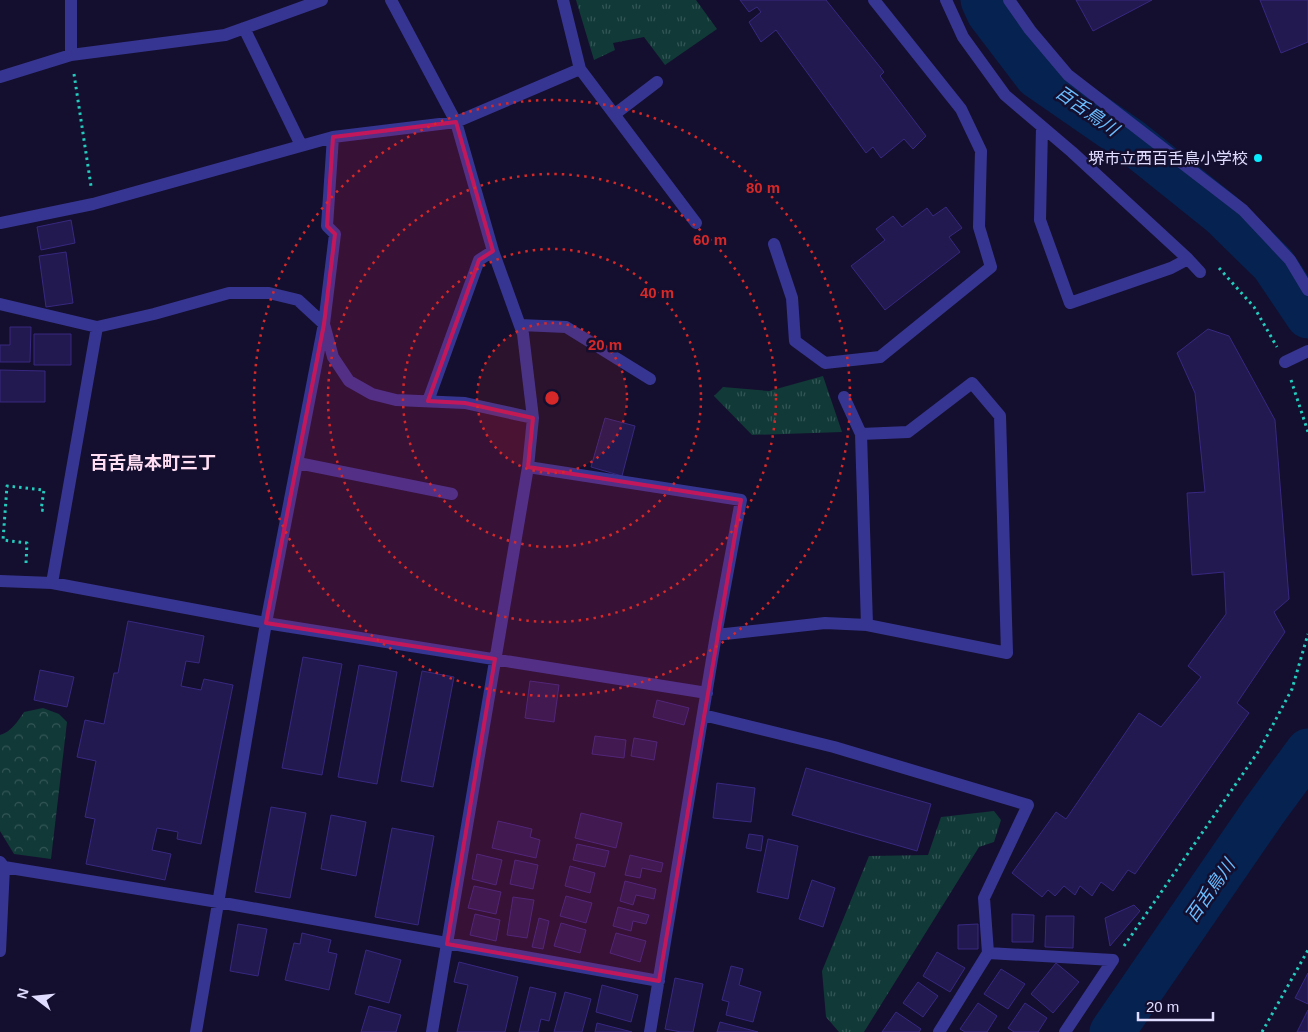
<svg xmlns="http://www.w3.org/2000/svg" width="1308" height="1032" viewBox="0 0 1308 1032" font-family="Helvetica,'Noto Sans JP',sans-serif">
  <defs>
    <pattern id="forest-crowns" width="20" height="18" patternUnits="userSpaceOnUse" patternTransform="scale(1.25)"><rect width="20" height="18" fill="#113937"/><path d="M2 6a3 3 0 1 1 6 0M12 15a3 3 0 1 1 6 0" fill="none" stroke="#355"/></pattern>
    <pattern id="park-tufts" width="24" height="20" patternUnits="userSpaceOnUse" patternTransform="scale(1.25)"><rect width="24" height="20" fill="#113937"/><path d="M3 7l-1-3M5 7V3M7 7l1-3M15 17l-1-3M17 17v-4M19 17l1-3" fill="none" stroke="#355"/></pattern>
  </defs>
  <rect width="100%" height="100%" fill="#140f2e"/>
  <path fill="url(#forest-crowns)" d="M43,708L59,714L67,722L51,859L14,854L0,831V735C11,732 18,721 24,712Z"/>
  <path fill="url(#park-tufts)" d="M576,0H696L717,29L665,65L644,37L613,43L615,50L594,60Z
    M823,376L842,432L752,435L714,396L723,387L769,391Z
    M994,811L1001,820L994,842L979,847L864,1032H839L826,1017L822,971L869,856L928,855L941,817Z"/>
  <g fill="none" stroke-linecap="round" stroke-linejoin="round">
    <path stroke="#052251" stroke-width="45" d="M983,0L989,13L1037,76L1131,141L1222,214L1273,264L1308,316
      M1112,1032L1264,811L1308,751"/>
  </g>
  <path fill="#231951" stroke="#382880" d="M740,0H826L884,72L880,76L926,136L913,149L904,139L881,158L873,147L866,153L776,30L761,42L749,22L761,12L757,7L749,12Z
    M1076,0H1152L1093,31Z
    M1260,0H1308V42L1281,53Z
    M946,207L962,228L949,237L960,252L885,310L851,266L885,240L876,229L893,216L902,227L927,208L933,216Z
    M71,220L75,243L41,250L37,227Z
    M66,252L73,303L46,307L39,256Z
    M10,327H31L30,362H0V345H10Z
    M1208,329L1229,336L1275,420L1289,599L1274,612L1285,632L1237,703L1249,713L1135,874L1128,870L1113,891L1101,882L1092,896L1080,886L1075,895L1064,886L1055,896L1048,890L1042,897L1012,873L1056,812L1066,819L1139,713L1161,727L1201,677L1188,666L1226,614L1224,572L1192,575L1187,493L1205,492L1195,393L1177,353Z
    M34,334H71V365H34Z
    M0,370L45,371V402H0Z
    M605,418L635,426L622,476L591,467Z
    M128,621L204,636L199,663L186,661L181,686L201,690L204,679L233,685L201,844L177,839L178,832L157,828L152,850L171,854L165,880L86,864L95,819L85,817L96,761L77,757L85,720L104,724L114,673H118Z
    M303,657L342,664L322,775L282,768Z
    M359,665L397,672L377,784L338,777Z
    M40,670L74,677L67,707L34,700Z
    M422,671L454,677L433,787L401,781Z
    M530,681L559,685L554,722L525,718Z
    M657,700L689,708L684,725L653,717Z
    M595,736L626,740L624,758L592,754Z
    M634,738L657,742L654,760L631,756Z
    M806,768L931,804L917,851L792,815Z
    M717,783L755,788L751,822L713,818Z
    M271,807L306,813L290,898L255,892Z
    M581,813L622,823L616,848L575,838Z
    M331,815L366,822L356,876L321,869Z
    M498,821L532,829L530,837L540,840L536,858L492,848Z
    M392,828L434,836L418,925L375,917Z
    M749,834L763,836L761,851L746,848Z
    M768,839L798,846L788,899L757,892Z
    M577,844L609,851L605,867L573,860Z
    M477,854L502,860L496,885L472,879Z
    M630,855L663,863L661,872L642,868L640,878L625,875Z
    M515,860L538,865L533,889L510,884Z
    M570,866L595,873L590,893L565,886Z
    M812,880L835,888L823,927L799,919Z
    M625,881L656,889L654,899L636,895L633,905L620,901Z
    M474,886L501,892L496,914L468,908Z
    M566,896L592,903L586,923L560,916Z
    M513,897L534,900L527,938L507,935Z
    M1134,905L1140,911L1110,946L1105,918Z
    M618,907L649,915L646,924L633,921L631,931L613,926Z
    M475,914L500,920L496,941L470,935Z
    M1012,914L1034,915L1033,942H1012Z
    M1046,916H1074L1073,948L1045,947Z
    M539,918L549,921L543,949L532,947Z
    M561,923L586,930L580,953L554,946Z
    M238,924L267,929L258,976L230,971Z
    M978,924V949H958V925Z
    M302,933L331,940L328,952L337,954L329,990L285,980L294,943L300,944Z
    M616,933L646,941L640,962L610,953Z
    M366,950L401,960L389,1003L355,994Z
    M937,952L965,968L950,992L923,976Z
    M459,962L518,977L505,1032H457L468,985L454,982Z
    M1056,963L1079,982L1053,1013L1031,994Z
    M731,966L743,969L739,985L761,992L753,1022L726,1015L729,1002L722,1000Z
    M1001,969L1025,984L1008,1009L984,994Z
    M1308,973V1004L1295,998Z
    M675,978L703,984L693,1032H681L665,1029Z
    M918,982L938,996L923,1017L903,1003Z
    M602,985L638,995L631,1022L596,1012Z
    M530,987L556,993L549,1021L541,1019L538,1032H519Z
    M565,992L591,999L582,1032H554Z
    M978,1003L997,1016L987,1032H965L960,1029Z
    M1025,1003L1047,1018L1038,1032H1014L1008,1028Z
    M369,1006L401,1015L396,1032H361Z
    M1308,1010V1032H1297Z
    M896,1012L921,1029L919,1032H882Z
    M720,1022L758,1032H717Z
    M597,1023L632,1032H595Z"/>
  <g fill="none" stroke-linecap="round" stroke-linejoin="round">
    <path stroke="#23ccbe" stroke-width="3" stroke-dasharray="2.5 4" stroke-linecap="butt" d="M74,74L91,186
      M1219,268L1254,307L1277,347
      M1291,380L1308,432
      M26,563L27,543L3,540L7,486L44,490L41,510L47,511
      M1124,946L1260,749L1292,689L1308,634
      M1262,1032L1308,950"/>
    <path stroke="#373592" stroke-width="12" d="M71,0V55
      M391,0L456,122L493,251L523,334L533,418L528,467L432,1032
      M563,0L580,69L696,223
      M946,0L963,37L1005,95L1072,152L1188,259L1200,272
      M1009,0L1030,30L1068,75L1243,210L1290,260L1308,290
      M244,28L301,145
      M0,77L71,55L225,35L322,0
      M615,114L657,82
      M1042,127L1040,220L1070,303L1171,268L1188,259
      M0,223L93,204L333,137L456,122L580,69
      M774,244L792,298L795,341L825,363L880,357L991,267L979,227L981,151L961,109L874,0
      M0,304L97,327L154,314L229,293H269L298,300L324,324L333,357L349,381L372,394L396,400L465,403L533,418
      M520,325L566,327L650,379
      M1285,362L1308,351
      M844,397L861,434
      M428,401L479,260L493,251
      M298,463L452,494
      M528,467L741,500L716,635L650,1032
      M0,581L52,583L266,623L707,693
      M52,583L97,327
      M716,635L825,623L867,625L1007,653L1000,416L972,383L908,432L861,434L867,625
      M703,715L834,747L1028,805L984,898L988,953L1113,960
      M0,862L4,867L0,951
      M4,867L218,902L659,981
      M196,1032L266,623L324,324L335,234L327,226L333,137
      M939,1032L988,953
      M1065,1032L1113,960"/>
  </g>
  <path fill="#c2185b" fill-opacity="0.2" stroke="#c2185b" stroke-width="4" stroke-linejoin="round" d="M456,122L493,251L479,260L428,401L465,403L533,418L528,467L741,500L659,981L447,944L495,659L266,623L324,324L335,234L327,226L333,137Z"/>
  <circle cx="552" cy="398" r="75" fill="#d62828" fill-opacity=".12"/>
  <g fill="none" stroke="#d62828" stroke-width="2.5" stroke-dasharray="2.5 5">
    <circle cx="552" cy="398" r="75"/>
    <circle cx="552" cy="398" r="149"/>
    <circle cx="552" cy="398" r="224"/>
    <circle cx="552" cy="398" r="298"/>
  </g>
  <circle fill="#08ebff" stroke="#140f2e" stroke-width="2" cx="1258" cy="158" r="5"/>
  <g text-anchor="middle" stroke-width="5" stroke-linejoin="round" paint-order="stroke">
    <g font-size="16" fill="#e0dcff" stroke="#140f2e" text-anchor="end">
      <text x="1248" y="164">堺市立西百舌鳥小学校</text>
    </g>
    <g font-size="18" font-style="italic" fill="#6abdff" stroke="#140f2e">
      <text transform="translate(1087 111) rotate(35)" y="6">百舌鳥川</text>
      <text transform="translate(1210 891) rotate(-55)" y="6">百舌鳥川</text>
    </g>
    <g font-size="18" font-weight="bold" fill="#ffdef4" stroke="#140f2e">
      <text x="153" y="469">百舌鳥本町三丁</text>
    </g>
  </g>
  <circle cx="552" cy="398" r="8" fill="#d62828" stroke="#140f2e" stroke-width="2.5"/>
  <g font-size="15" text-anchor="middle" font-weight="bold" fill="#d62828" stroke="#140f2e" stroke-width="5" stroke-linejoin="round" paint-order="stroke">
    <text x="763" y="193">80 m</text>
    <text x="710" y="245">60 m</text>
    <text x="657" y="298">40 m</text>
    <text x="605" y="350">20 m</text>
  </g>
  <g transform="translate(35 997) rotate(286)" stroke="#140f2e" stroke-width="4" paint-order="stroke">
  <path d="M0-4L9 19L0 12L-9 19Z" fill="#e0dcff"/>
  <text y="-8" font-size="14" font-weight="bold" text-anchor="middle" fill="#e0dcff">N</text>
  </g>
  <path d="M1138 1012v8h75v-8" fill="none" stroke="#e0dcff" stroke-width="2.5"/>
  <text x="1146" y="1012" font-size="15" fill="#e0dcff" stroke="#140f2e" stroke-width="4" paint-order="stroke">20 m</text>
</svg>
